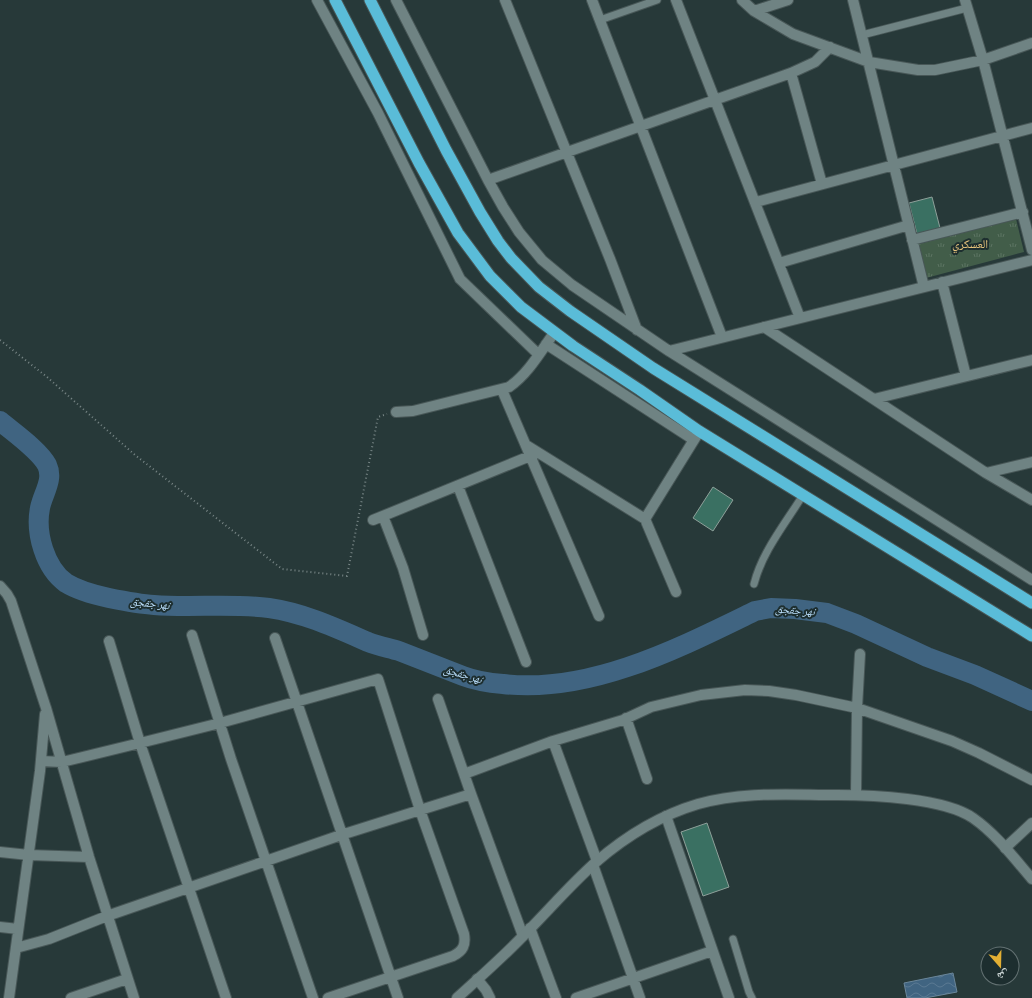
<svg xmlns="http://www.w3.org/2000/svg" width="1032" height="998" viewBox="0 0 1032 998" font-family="'Source Sans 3','Noto Naskh Arabic',sans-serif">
  <defs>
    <pattern id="park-tufts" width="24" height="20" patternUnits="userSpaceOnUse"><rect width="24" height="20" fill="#425d49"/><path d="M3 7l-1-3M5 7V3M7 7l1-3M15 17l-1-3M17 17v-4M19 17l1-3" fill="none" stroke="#5c7462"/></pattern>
    <pattern id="water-waves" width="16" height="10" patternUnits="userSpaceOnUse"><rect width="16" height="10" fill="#406481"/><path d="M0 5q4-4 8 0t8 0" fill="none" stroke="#5a7992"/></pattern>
  </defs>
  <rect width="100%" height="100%" fill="#273939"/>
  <path fill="url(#park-tufts)" d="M1016,219L1024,252L926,278L918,244Z"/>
  <path fill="url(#water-waves)" stroke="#6a869a" d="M953,973L957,992L925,998H907L904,983Z"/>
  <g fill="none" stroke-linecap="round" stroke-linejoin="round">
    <path stroke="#406481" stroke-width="20" d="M0,421C13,432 39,450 47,465C54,480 43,493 40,508C35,533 45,568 66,583C79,591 95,595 109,598C124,601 139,604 154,605C192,608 231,603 269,608C304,613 336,628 368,642C378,646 389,648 399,651C420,659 442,668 463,676C476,681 490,683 503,684C590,694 679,648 755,611L771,608L795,609L827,613L856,624L927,657L975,675L1032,701"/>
  </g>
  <path fill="#3a7062" stroke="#8ea09a" d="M932,197L940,228L917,234L909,203Z
    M713,487L733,500L713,531L693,518Z
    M707,823L729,887L703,896L681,832Z"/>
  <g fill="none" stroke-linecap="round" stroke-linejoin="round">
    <g stroke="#485757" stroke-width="9">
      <path id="service" d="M600,20L657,0
        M862,35L967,8
        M754,584C762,552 785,524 803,495
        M733,939L749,992L752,998"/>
    </g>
    <g stroke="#485757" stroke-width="12">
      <path id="minor" d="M317,0L378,113L460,279L538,354
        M396,0L488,180L503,207L519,232L542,260L572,285L669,351L1032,580
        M505,0L610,259L637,330
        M592,0L722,337
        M676,0L800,318
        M742,0L754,11L793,34L869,62L918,70H935L983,60L1032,43
        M853,0L924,287
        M965,0L983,60L1032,250
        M754,11L788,0
        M791,73L822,184
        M488,180L791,73L815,62L830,47
        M756,202L1032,128
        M912,240L1023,212
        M779,263L909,225
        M942,282L966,376
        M764,327L986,473L1032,500
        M546,344L694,440
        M669,351L1032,260
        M502,390L599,616
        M874,399L1032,360
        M396,412L413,411L509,387C528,374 541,351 554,333
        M526,445L645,519L676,592
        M986,473L1032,462
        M458,486L526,662
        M383,516L403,568L423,635
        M645,519L697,435
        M373,520L535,454
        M0,586L7,594L11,601L46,708L89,857L134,998
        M192,635L231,759L313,998
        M275,638L398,998
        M109,641L140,743L226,998
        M438,699L471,794L523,936
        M626,718L647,779
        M553,741L597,861
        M41,761L62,762L140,743L220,723L378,679L420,810L464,934C466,945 463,951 453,956L328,998
        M464,774L553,741L623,720L651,707L701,695L745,690L769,691L796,695L857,708L952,741L979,753L1032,780
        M856,795L857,708L860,654
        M666,816L729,998
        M1005,848L1032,823
        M0,852L29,855L89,857
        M593,865L640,998
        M0,927L18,929
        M530,928L556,998
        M16,948L49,939L107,916L341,835L471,794
        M477,979L486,990L490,998
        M9,998L40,771L45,714
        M71,998L127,979
        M576,998L712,951"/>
    </g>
    <g stroke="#485757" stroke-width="12">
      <path id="tertiary" d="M457,998C480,977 503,957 524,935C548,911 570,885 596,862C625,837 661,815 698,804C743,791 791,795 837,795C872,795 944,798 973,818C996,834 1014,858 1032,879"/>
    </g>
    <g stroke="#485757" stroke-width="13">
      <path id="trunk" d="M335,0L419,163L458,233L490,276L521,307L573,346L640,390L699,431L1032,636
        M370,0L446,150L480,212L498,241L511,258L539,287L570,311L653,368L1032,603"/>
    </g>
    <path stroke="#798787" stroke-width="2" stroke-dasharray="1 3" stroke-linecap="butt" d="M0,340L47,377L135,455L282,569L347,576L378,417L387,414"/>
    <use href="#service" stroke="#6f8383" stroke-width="7"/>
    <use href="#minor" stroke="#6f8383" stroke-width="10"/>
    <use href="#tertiary" stroke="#6f8383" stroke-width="10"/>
    <use href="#trunk" stroke="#5abcd8" stroke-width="11"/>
  </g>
  <g text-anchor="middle" stroke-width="4" stroke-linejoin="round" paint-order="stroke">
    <g font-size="11" font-style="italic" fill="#bbdffc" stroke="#1d2e2f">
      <text transform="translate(150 603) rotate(6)" y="4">نهر جقجق</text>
      <text transform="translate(795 610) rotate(4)" y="4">نهر جقجق</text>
      <text transform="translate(463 674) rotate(16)" y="4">نهر جقجق</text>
    </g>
    <g font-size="12" fill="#e8c57c" stroke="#1d2e2f">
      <text x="970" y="248">العسكري</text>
    </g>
  </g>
  <g transform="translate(1000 966) rotate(160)"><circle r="19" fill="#1d2e2f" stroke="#637172"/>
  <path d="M0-3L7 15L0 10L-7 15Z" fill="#e2af34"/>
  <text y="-6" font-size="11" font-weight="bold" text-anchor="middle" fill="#ccd6d6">ش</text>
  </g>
</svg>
